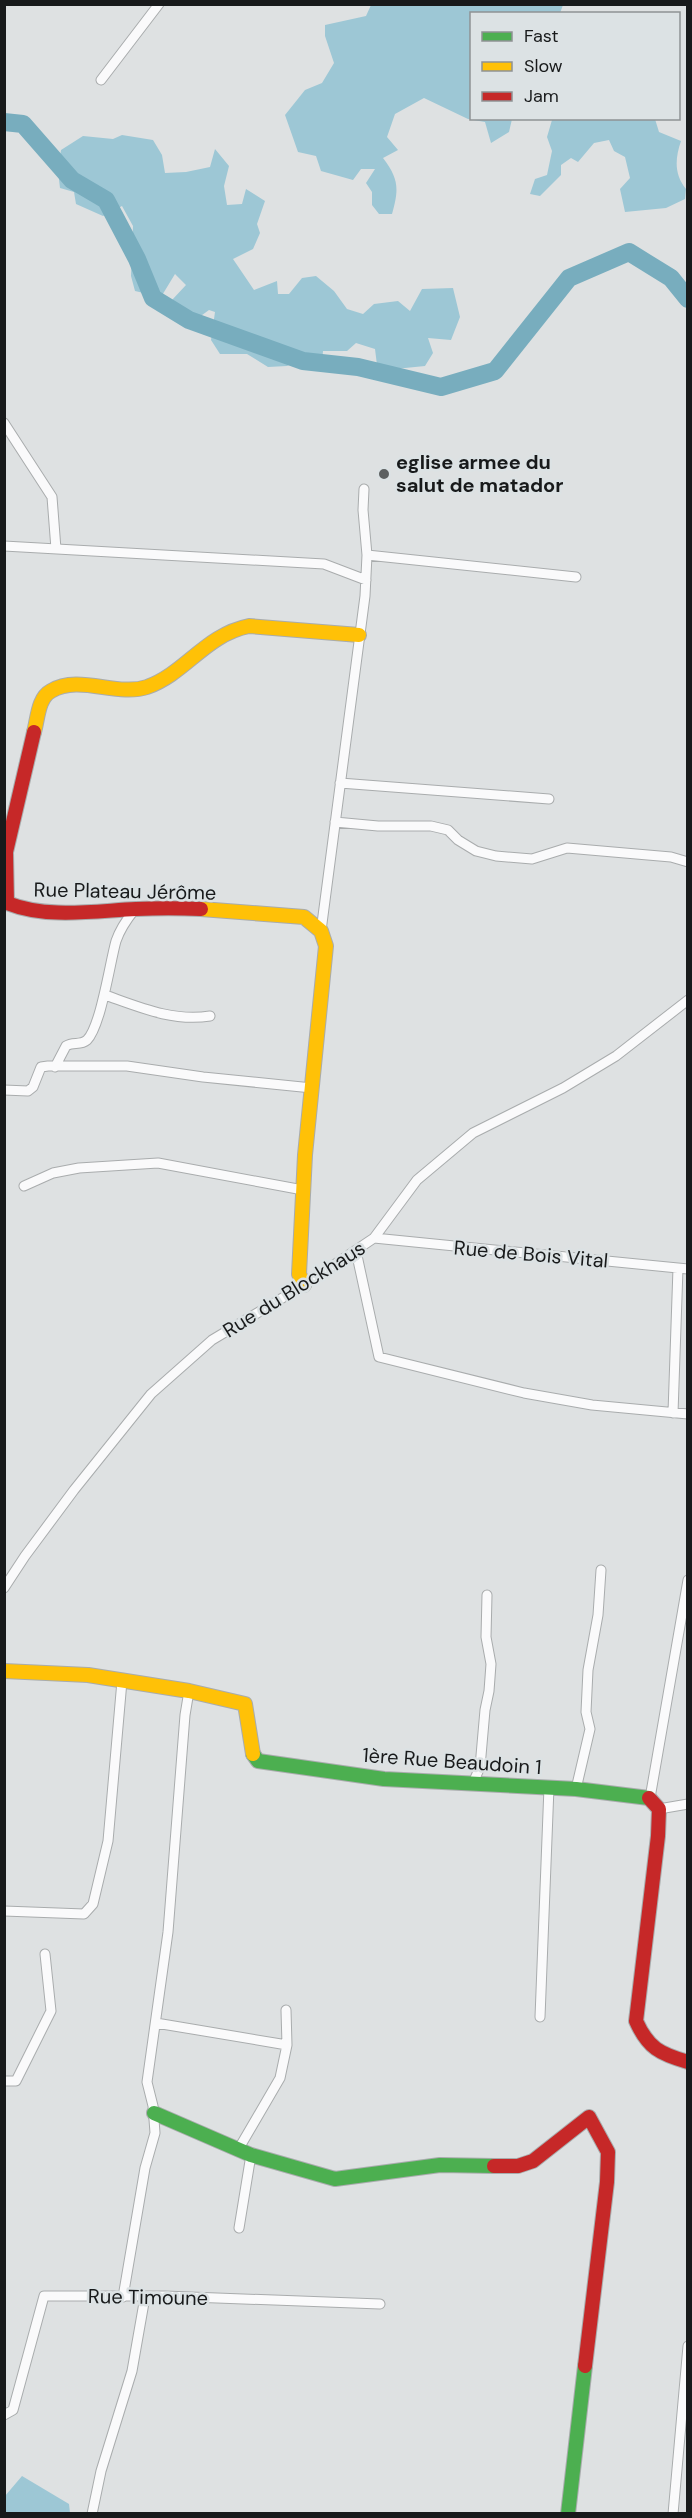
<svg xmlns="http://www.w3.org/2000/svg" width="692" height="2518" viewBox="0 0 692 2518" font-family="'DM Sans',sans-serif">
  <rect width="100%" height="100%" fill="#dee1e2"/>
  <path fill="#9dc7d5" d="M371,5H563L560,13L472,14V118L512,119L509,132L491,143L485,122L468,119L424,98L395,114L387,137L398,150L383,158C399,179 399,189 392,214H379L372,205V192L366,183L375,169H361L353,180L321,171L316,156L298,152L285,115L305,90L322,83L334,63L325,36V25L366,16Z
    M547,119H655L659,132L681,141C675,159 674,174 686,189L685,199L666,208L625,212L620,189L630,178L625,157L614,151L609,140L594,143L578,162L571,158L561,165V175L540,196L530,194L535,179L547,175L552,151L547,137L552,120Z
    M122,135L153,140L162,155L165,173L186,172L210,167L215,149L229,166L224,186L227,205L242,204L246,189L265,201L257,224L260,233L253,249L233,259L254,290L277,281L278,294H289L302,278L316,276L334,291L347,309L363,314L374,304L398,301L410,311L422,289L453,288L460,317L451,340L428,338L433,353L425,366L385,370L377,365L375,349L356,343L347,351H323L322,364L304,358L287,366L268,367L247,354H220L211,340L215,312L209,310L198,318L182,313L172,300L186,285L175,274L161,297L135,291L131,276L133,226L122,206L103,216L76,204L74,192L60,188L58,171L61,150L83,136L113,139Z
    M22,2476L69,2504L70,2513H5V2496Z"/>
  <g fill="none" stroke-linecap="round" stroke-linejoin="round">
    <path stroke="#78adbe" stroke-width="18" d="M4,122L23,124L72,180L106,200L137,259L153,298L189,320L303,361L358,367L441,387L495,371L569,278L629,252L671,278L688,299"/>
    <g stroke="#a9acad" stroke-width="11">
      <path id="street" d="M101,80L159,4
        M4,423L52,497L56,549
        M4,546L324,564L366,580
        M367,555L576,577
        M340,783L549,799
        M335,822L378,826H431L448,830L458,840L476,851L496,856L532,859L567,848L671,857L688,862
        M321,931L365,596L367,555L363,510L364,489
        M105,995C139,1007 173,1022 210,1016
        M55,1067L66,1046C73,1041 80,1046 87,1040C101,1026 110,962 116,941C120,929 127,919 135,909
        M4,1090L28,1091L33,1087L41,1067L48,1066H127L203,1077L312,1088
        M24,1186L53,1173L79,1168L158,1163L303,1190
        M374,1238L688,1269
        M356,1251L379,1357L524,1393L592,1405L688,1414
        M673,1413L678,1268
        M4,1588L25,1556L74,1490L151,1394L212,1340L304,1285L374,1238L417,1180L473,1133L563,1088L616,1056L688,1000
        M473,1783L480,1767L485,1710L489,1691L491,1664L486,1637L487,1595
        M576,1789L590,1729L586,1712L588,1670L598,1615L601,1570
        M650,1798L688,1580
        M659,1809L688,1804
        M4,1911L84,1914L93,1904L108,1841L122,1681
        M540,2017L549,1787
        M156,2023L287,2045
        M4,2081H16L51,2011L45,1954
        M238,2150L280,2078L287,2045L286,2010
        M239,2228L251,2155
        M123,2297L145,2168L155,2133L153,2106L147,2082L168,1932L185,1715L189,1691
        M4,2415L13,2410L44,2296H165L380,2304
        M92,2514L101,2471L132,2371L145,2297
        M673,2514L688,2346"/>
    </g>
    <g stroke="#a9acad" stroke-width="16">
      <path id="fast" d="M253,1754L258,1761L384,1779L576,1789L649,1798
        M154,2113L251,2155L335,2179L440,2165L494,2166
        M568,2514L585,2366"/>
    </g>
    <g stroke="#a9acad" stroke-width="16">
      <path id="slow" d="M34,732C38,718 38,698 51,691C79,674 117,697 147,687C186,673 205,635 249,626L359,635
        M201,909L304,917L321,931L326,946L305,1155L299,1274L304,1285
        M4,1671L88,1675L189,1691L245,1704L253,1754"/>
    </g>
    <g stroke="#a9acad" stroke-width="16">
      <path id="jam" d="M34,732L6,852L7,903C47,919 94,911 136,909C158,908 179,908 201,909
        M649,1798L659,1809L658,1836L636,2021C648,2048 660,2054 688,2062
        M494,2166H518L533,2161L589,2117L608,2152L607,2182L585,2366"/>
    </g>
    <use href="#street" stroke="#fafafb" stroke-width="9"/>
    <use href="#fast" stroke="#4caf50" stroke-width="14"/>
    <use href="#slow" stroke="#ffc107" stroke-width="14"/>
    <use href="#jam" stroke="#c62828" stroke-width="14"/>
  </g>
  <circle fill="#5d6061" stroke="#dce2e4" stroke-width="2" cx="384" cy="474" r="6"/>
  <g text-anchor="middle" stroke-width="5" stroke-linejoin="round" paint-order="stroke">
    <g font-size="20" font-weight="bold" fill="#181a1b" stroke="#dce2e4" text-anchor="start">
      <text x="396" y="469">eglise armee du<tspan x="396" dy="23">salut de matador</tspan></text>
    </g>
    <g font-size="20" fill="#181a1b" stroke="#dce2e4">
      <text transform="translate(125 891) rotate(1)" y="7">Rue Plateau Jérôme</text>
      <text transform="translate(531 1254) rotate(5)" y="7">Rue de Bois Vital</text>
      <text transform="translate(294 1289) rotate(-32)" y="7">Rue du Blockhaus</text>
      <text transform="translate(452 1761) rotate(4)" y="7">1ère Rue Beaudoin 1</text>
      <text transform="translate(148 2297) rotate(1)" y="7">Rue Timoune</text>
    </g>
  </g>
  <rect width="692" height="2518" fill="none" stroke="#181a1b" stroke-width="12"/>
  <rect x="470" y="12" width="210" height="108" fill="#dce2e4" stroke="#8e9294" stroke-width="1.5"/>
  <rect x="482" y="32" width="30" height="9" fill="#4caf50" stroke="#8e9294" stroke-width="1.5"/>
  <text x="524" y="42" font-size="18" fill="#181a1b">Fast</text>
  <rect x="482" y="62" width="30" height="9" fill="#ffc107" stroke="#8e9294" stroke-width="1.5"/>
  <text x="524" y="72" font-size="18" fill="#181a1b">Slow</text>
  <rect x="482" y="92" width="30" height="9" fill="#c62828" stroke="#8e9294" stroke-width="1.5"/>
  <text x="524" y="102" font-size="18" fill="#181a1b">Jam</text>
</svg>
